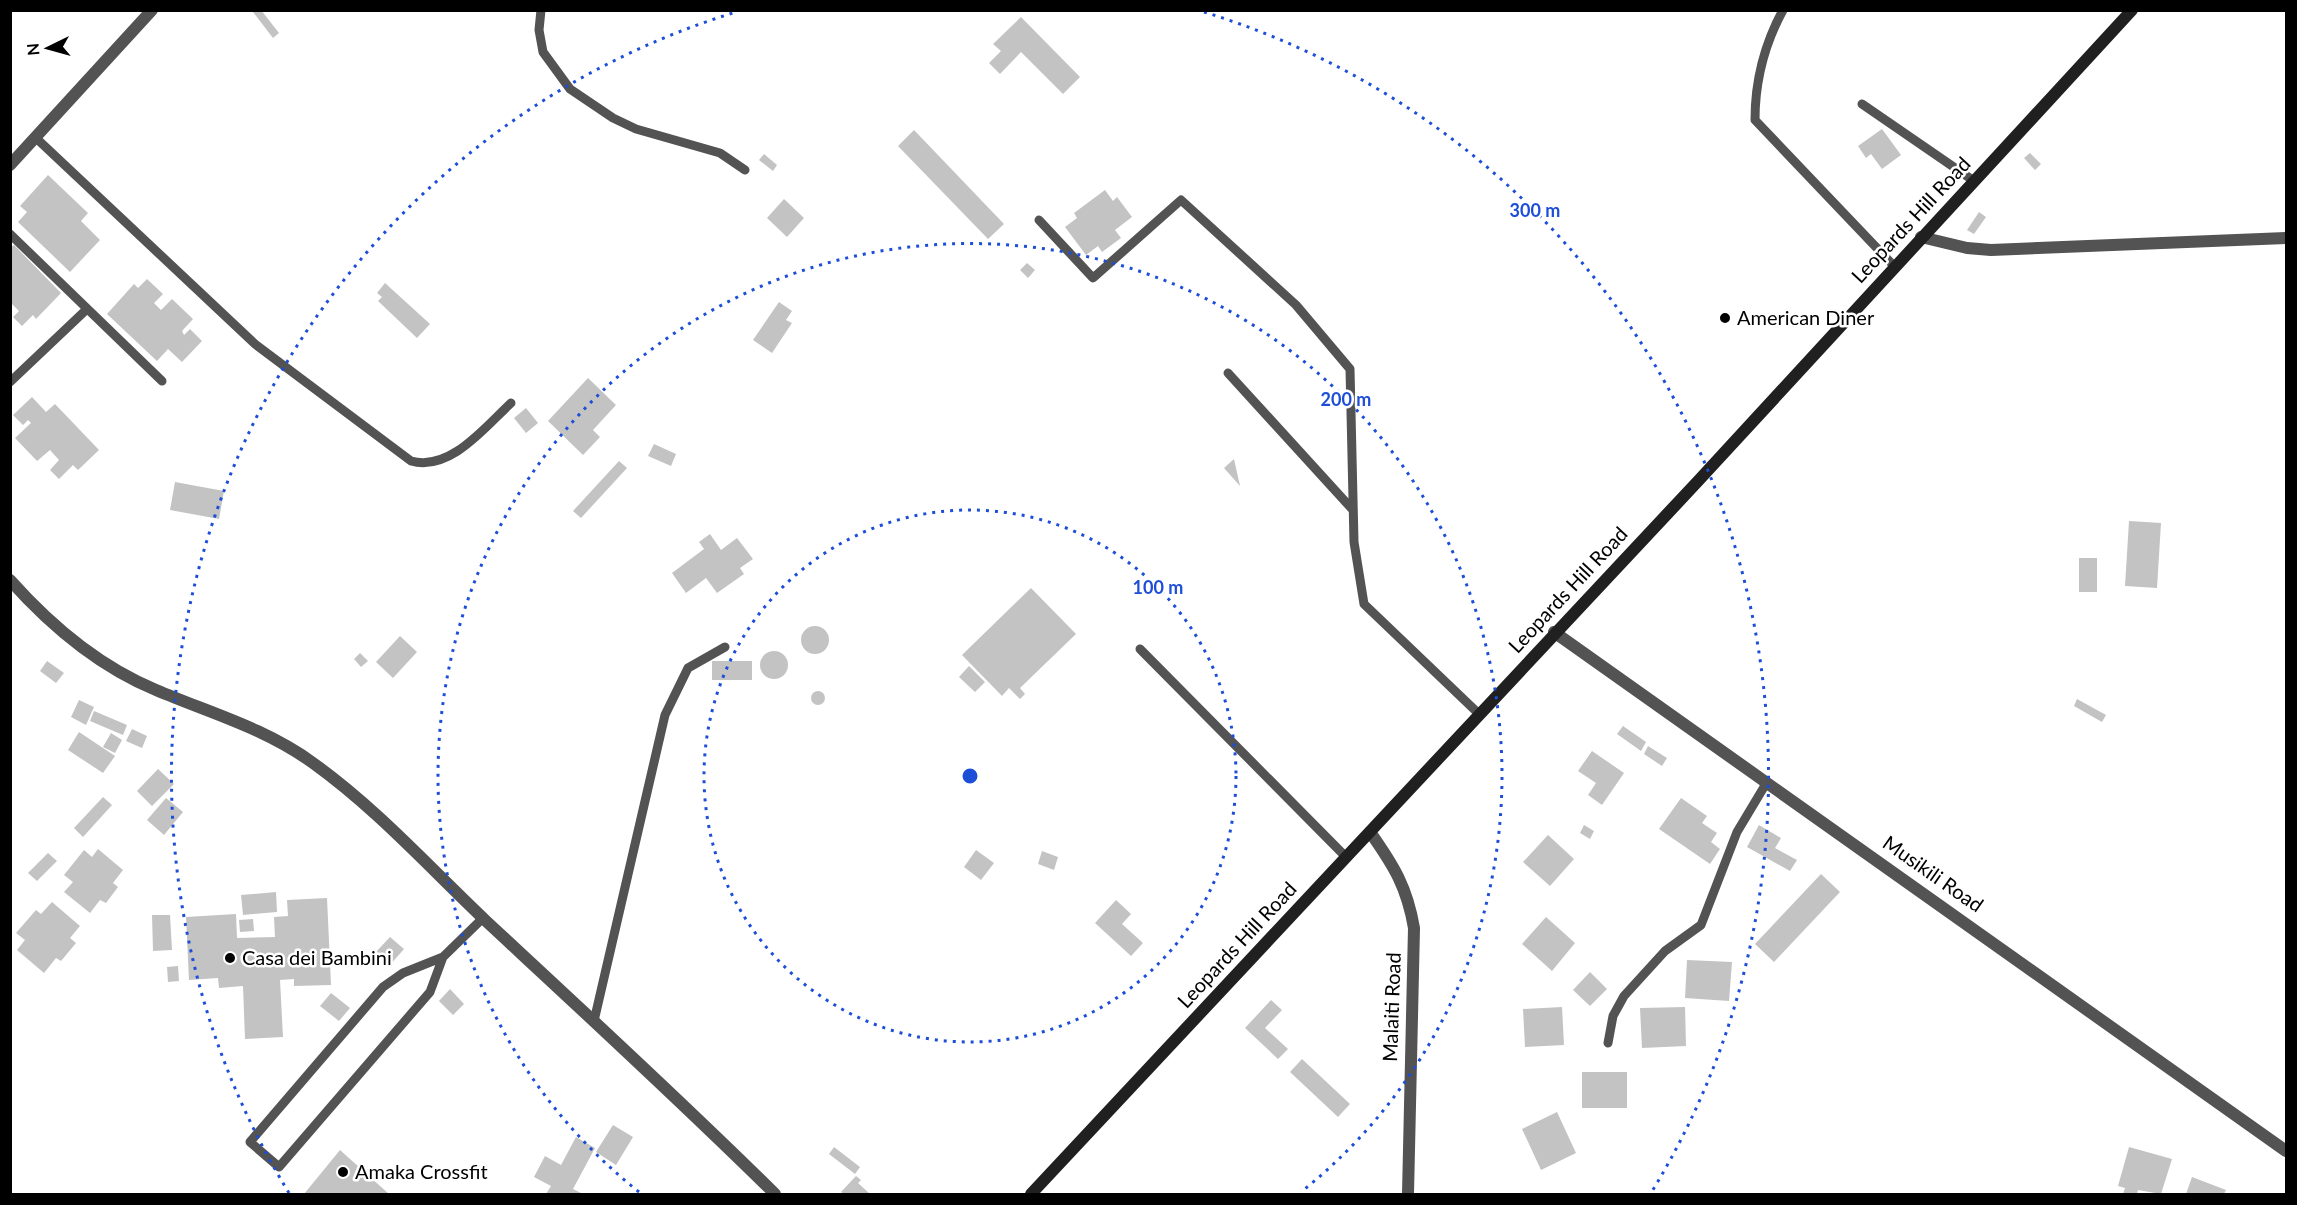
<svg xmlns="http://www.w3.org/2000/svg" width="2297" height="1205" viewBox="0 0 2297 1205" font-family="Lato,sans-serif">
  <rect width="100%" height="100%" fill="#fff"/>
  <path fill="#c3c3c3" d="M261,10L279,33L273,38L253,12Z
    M1021,17L1080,77L1063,94L1021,52L1000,74L989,63L1001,51L993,44Z
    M1882,129L1901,155L1882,169L1871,154L1866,158L1858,146Z
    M914,130L1004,224L988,239L898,146Z
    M2030,153L2041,164L2035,170L2024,158Z
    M764,154L777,165L773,171L759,160Z
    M48,175L88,213L81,221L100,240L70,272L18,222L27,212L20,206Z
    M1105,190L1113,201L1117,197L1132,217L1115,230L1121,238L1102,252L1098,246L1086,255L1065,227L1077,218L1074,213Z
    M784,199L804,218L787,237L767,218Z
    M1979,212L1986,217L1974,234L1967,230Z
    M14,245L61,293L36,319L33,315L22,326L13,317L19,311L10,302V248Z
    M1027,263L1035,270L1028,278L1020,270Z
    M147,279L163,294L154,303L161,310L172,299L193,319L182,331L184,335L190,329L202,341L182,362L168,349L157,361L107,314L134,284L138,288Z
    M385,283L430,324L417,338L378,301L382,297L377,293Z
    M779,302L792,311L786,320L792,323L772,353L753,340Z
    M588,378L616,405L593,430L600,437L583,455L548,421Z
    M32,397L46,412L55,404L99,450L78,470L73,465L59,479L50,470L59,460L50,450L37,461L15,438L31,423L28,420L23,425L13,415Z
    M526,408L538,423L526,433L514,418Z
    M654,444L676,454L671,466L648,456Z
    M1234,459L1240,486L1224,468Z
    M619,461L627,468L581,518L573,511Z
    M175,482L224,491L219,519L170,510Z
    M2129,521L2161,523L2157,588L2125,586Z
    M710,534L721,550L737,538L753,559L740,568L744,574L717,593L706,578L686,593L672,573L704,549L699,542Z
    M2079,558H2097V592H2079Z
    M1031,588L1076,634L1020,688L1025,694L1020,699L1009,688L1002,696L962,655Z
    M801 640a14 14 0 1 1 28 0a14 14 0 1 1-28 0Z
    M400,636L417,652L393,678L376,662Z
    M760 665a14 14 0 1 1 28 0a14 14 0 1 1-28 0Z
    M360,653L368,661L361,667L354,659Z
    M47,661L64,673L56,683L40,671Z
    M712,661H752V680H712Z
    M969,666L985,682L975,692L959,677Z
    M811 698a7 7 0 1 1 14 0a7 7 0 1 1-14 0Z
    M2077,699L2106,715L2102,722L2074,706Z
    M79,700L94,707L86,725L71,717Z
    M94,711L127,725L123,735L90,721Z
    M1623,726L1646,742L1641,751L1617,734Z
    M132,729L147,736L142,748L126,741Z
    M79,732L115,756L103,773L68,750Z
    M111,733L122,740L115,753L103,747Z
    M1648,746L1667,758L1662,766L1644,754Z
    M1592,751L1624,773L1602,805L1588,795L1596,783L1578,771Z
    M158,769L174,784L152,806L137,791Z
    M103,797L112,805L83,837L74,828Z
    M166,798L183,812L164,835L147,820Z
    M1681,798L1707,816L1702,823L1717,833L1711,842L1720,849L1710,864L1659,829Z
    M1584,825L1594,831L1590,839L1580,833Z
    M1759,825L1781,838L1775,848L1797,860L1790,871L1747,847Z
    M1548,835L1574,859L1550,886L1523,862Z
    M98,849L123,870L113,883L118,887L106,903L100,900L90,913L64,892L73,882L64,875L84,850L92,857Z
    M976,850L994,863L981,880L964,867Z
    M1042,851L1058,857L1054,870L1038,864Z
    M48,853L57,861L37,881L28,873Z
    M1821,874L1840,892L1774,962L1755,944Z
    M276,892L277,912L243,915L241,895Z
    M327,898L331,985L294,986V979L280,980L283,1037L245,1039L243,986L219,988L218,978L189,980L186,917L236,914L237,938L275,937L274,917L288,916L287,900Z
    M1116,900L1131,914L1122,924L1143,943L1131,956L1095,923Z
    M52,902L80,926L70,938L76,943L61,961L56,958L44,973L17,950L25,940L16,933L36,910L41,914Z
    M152,915H170L172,950L153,951Z
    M1546,917L1575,943L1552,971L1522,944Z
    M253,919L254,931L240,932L239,920Z
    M390,937L404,949L389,966L375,953Z
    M1687,960L1732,962L1729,1001L1685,998Z
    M178,966L179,981L168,982L167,967Z
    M1590,972L1607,989L1590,1006L1573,990Z
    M450,989L464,1004L453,1015L439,1001Z
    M331,993L350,1008L339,1021L320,1006Z
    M1271,1000L1282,1010L1265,1028L1288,1049L1278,1059L1245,1028Z
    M1562,1007L1564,1045L1525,1047L1523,1009Z
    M1685,1007L1686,1046L1642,1048L1640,1008Z
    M1302,1059L1350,1104L1338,1117L1290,1072Z
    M1582,1072H1627V1108H1582Z
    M1557,1112L1576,1153L1541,1170L1522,1129Z
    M613,1125L633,1137L616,1165L596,1152Z
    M576,1137L595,1148L573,1189L583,1194H546L551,1186L534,1177L545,1156L561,1165Z
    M834,1147L860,1167L855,1174L829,1154Z
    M2129,1147L2172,1159L2161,1194L2138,1190L2137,1194H2123L2125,1188L2118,1186Z
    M340,1150L389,1194H304Z
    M856,1176L861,1180L858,1183L870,1194H844L841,1192Z
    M2192,1177L2226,1190L2224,1194H2186Z"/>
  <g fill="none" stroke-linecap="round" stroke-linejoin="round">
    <path stroke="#535353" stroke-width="9" d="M541,10L539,30L543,52L570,89L613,118L636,129L720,153L745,170
      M1783,10C1764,45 1755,81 1755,120L1894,266
      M1862,104L1974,181
      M36,138L255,344L411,461C450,472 485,427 511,403
      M1039,220L1093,278L1181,200L1296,305L1350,369L1354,542L1364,604L1479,714
      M10,234L162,381
      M1228,373L1353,510
      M10,382L87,309
      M1140,649L1346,857
      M443,957L403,973L383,987L250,1142L279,1167L430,992L443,957L483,918
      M594,1021L665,715L688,668L725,647
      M1608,1043L1613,1016L1624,996L1665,951L1701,925L1737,832L1767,782"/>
    <path stroke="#535353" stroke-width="12" d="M10,165L152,10
      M1921,237L1967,248L1991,250L2286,238
      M10,580C51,626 98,666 156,690C210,713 265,728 313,763C377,809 429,867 486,921C583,1011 681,1101 775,1194
      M1554,632L2286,1151
      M1370,832C1394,866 1407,887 1414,928L1408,1194"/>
    <path stroke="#202020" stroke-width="12" d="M1031,1194L1699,480L2132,10"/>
  </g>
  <g fill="none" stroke="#1d4ed8" stroke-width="3" stroke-dasharray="3 6">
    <circle cx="970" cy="776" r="266"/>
    <path d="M639 1192A532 532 0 1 1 1301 1192"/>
    <path d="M289 1193A799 799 0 0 1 736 12M1204 12A799 799 0 0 1 1651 1193"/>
  </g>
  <g fill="#000" stroke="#fff" stroke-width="2">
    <circle cx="1725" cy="318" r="6"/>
    <circle cx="230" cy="958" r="6"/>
    <circle cx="343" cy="1172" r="6"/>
  </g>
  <g text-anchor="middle" stroke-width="5" stroke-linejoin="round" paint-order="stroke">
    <g font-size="20" fill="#000" stroke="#fff">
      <text transform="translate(1911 220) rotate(-47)" y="7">Leopards Hill Road</text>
      <text transform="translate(1568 590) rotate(-47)" y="7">Leopards Hill Road</text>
      <text transform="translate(1933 874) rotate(35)" y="7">Musikili Road</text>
      <text transform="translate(1237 945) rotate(-47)" y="7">Leopards Hill Road</text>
      <text transform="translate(1392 1007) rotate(-88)" y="7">Malaiti Road</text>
    </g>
    <g font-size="20" fill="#000" stroke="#fff" text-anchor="start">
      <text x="1737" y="325">American Diner</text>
      <text x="242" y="965">Casa dei Bambini</text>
      <text x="355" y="1179">Amaka Crossfit</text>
    </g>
  </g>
  <circle cx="970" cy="776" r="9" fill="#1d4ed8" stroke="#fff" stroke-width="3"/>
  <g font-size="18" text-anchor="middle" font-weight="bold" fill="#1d4ed8" stroke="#fff" stroke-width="5" stroke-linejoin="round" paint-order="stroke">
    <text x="1535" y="217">300 m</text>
    <text x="1346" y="406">200 m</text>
    <text x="1158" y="594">100 m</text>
  </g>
  <rect width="2297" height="1205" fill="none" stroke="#000000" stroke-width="24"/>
  <g transform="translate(48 48) rotate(265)" stroke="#ffffff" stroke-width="4.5" paint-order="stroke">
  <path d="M0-4.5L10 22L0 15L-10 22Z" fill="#000000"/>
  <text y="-9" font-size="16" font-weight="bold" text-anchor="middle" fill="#000000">N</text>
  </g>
</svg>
